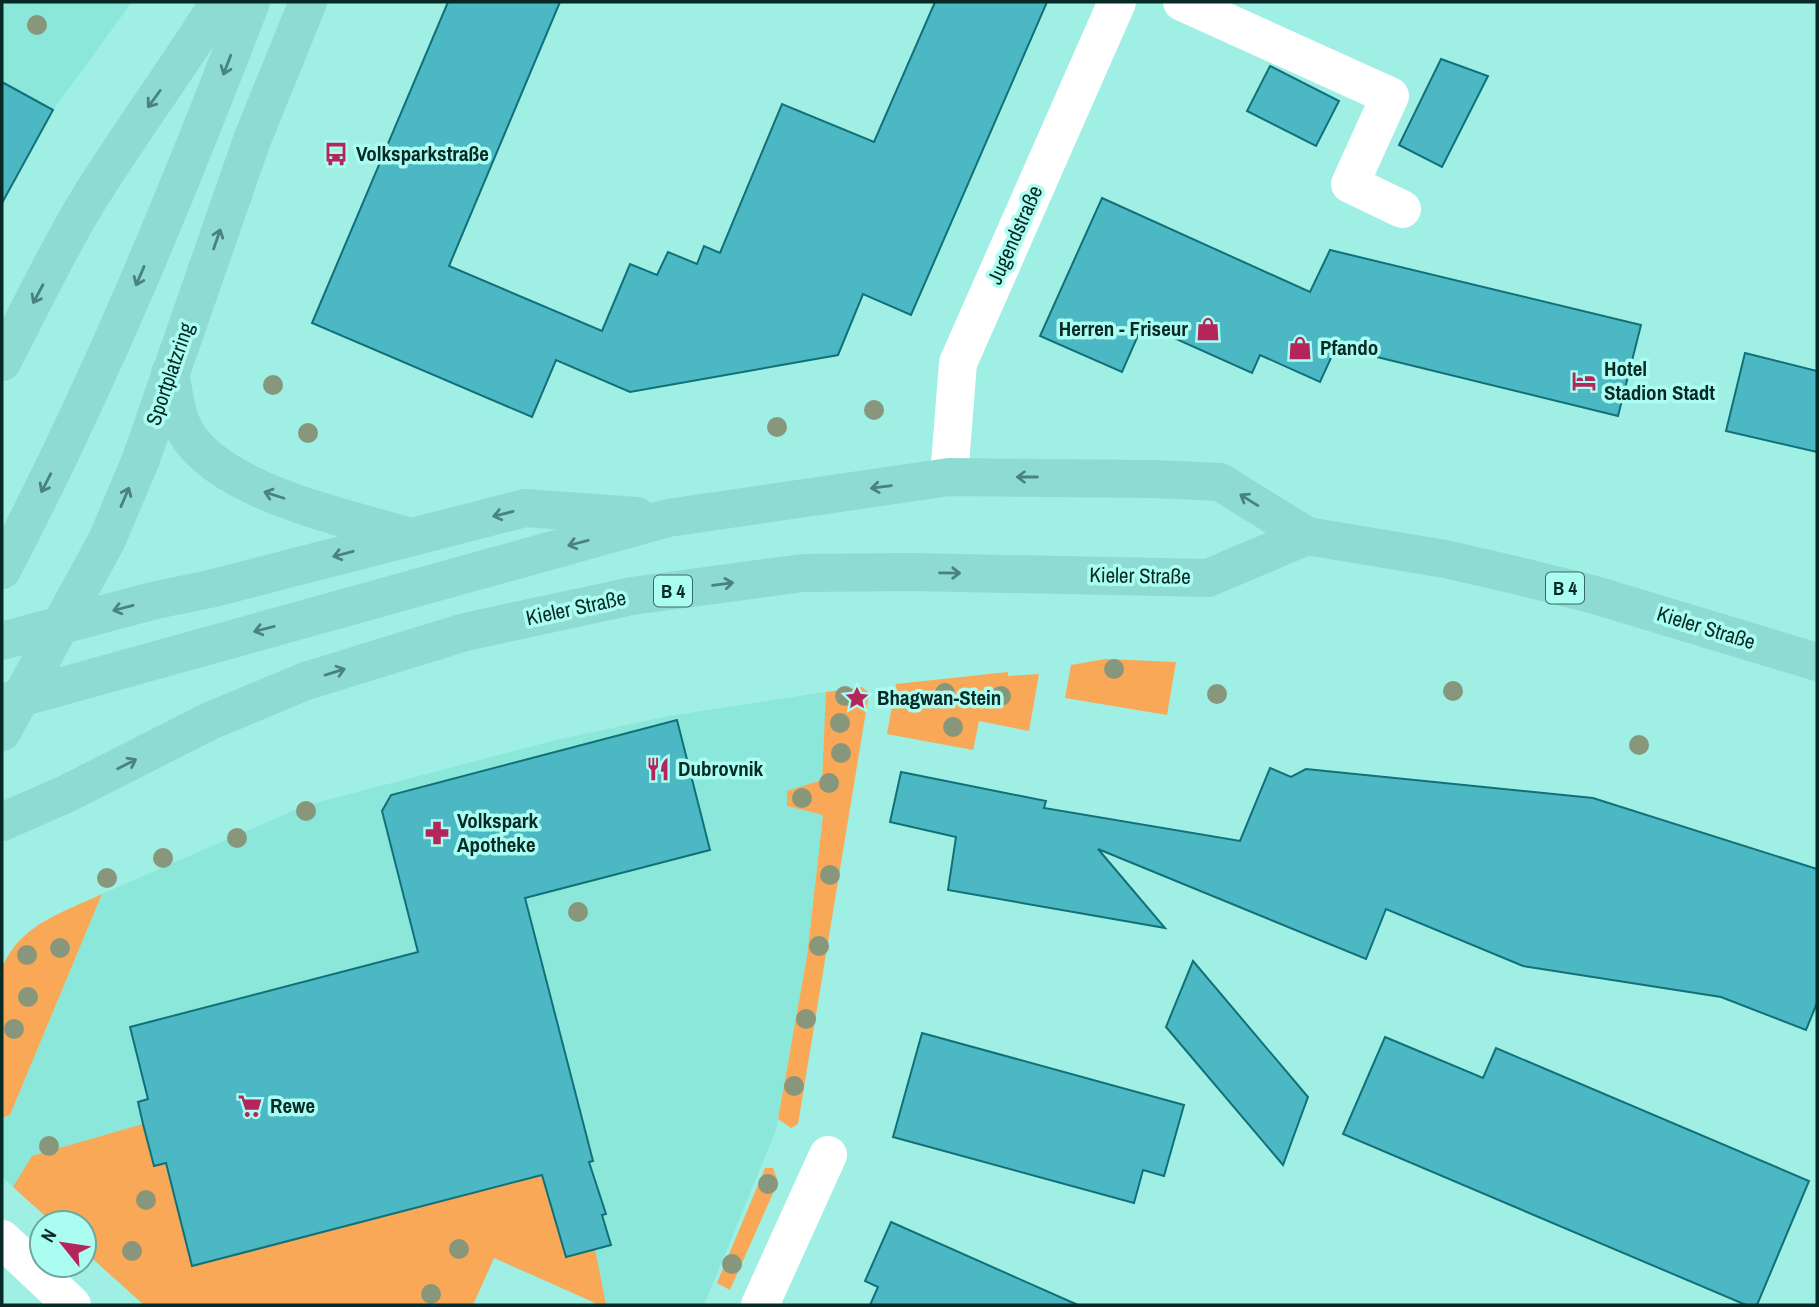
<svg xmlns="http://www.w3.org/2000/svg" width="1819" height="1307" viewBox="0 0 1819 1307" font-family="'Archivo Narrow',sans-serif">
  <rect width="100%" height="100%" fill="#9fefe4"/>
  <path fill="#8be7d9" d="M2,2H132L53,110L2,203Z
    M826,692L822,780L787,806L823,815L807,956L776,1130L704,1305H600L494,1258L473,1305H144L84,1251V1223H53L2,1177V1118L10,1115L102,894L304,806L556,740L669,716Z"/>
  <path fill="#f8a856" d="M1105,659L1176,662L1167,715L1065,698L1071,665Z
    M1008,672V676L1039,674L1029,731L979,721L973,750L887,734L896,684Z
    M862,687L869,693L798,1124L791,1128L778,1119L807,956L823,815L787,806V791L822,780L826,692Z
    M102,894L10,1115L2,1118V968C20,924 62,913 102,894Z
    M143,1124L154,1165L165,1163L193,1266L548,1173L565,1256L595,1249L606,1305H600L494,1258L473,1305H144L84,1251V1223H53L13,1187L32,1156Z
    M765,1168H773L778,1182L730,1290L717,1283Z"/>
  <path fill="#4bb8c3" stroke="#127078" stroke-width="2" d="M448,2H560L449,266L602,331L630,264L657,275L668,252L697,264L704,246L720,253L782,104L874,142L935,2H1047L911,315L863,294L838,355L630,392L556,360L532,417L312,323Z
    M1441,59L1488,76L1442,167L1399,145Z
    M1270,66L1339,101L1316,146L1247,111Z
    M2,82L53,110L2,203Z
    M1102,198L1310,292L1330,250L1641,325L1618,416L1336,347L1320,382L1260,355L1252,373L1143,324L1122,372L1040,336Z
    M1745,353L1817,371V452L1726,431Z
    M677,720L710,850L525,898L593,1161L589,1162L606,1214L602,1215L611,1245L566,1257L542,1175L192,1266L166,1163L154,1166L143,1124L138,1102L148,1099L130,1027L418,952L382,811L391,795Z
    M1270,768L1291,777L1306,769L1593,798L1817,869V1003L1806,1030L1721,997L1523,966L1386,909L1366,959L1098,849L1165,928L948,890L956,837L890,822L901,772L1046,801L1044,808L1240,841Z
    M1193,961L1308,1097L1283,1165L1166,1027Z
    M922,1033L1184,1105L1164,1176L1143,1170L1134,1203L893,1137Z
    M1385,1037L1483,1078L1496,1048L1809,1181L1757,1305H1746L1343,1134Z
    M891,1222L1078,1305H870L878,1287L865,1281Z"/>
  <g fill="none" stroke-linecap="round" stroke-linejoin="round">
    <path stroke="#fff" stroke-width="38" d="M1182,2L1390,96L1350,184L1402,209
      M949,477L958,363L1117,2
      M2,1239L72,1305
      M760,1305L828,1155"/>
    <path stroke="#8edbd3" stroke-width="38" d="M2,362C30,309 56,253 87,202C129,134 177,70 219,2
      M170,373C173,388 175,405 180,420C205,490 345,517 410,537
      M2,570C98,387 177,195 251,2
      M2,641L156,600L210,589L525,508L637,516
      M2,703L668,518L949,477L1155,479L1220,482L1307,536L1445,559L1515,575L1595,595L1817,662
      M2,732L107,540L141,459L252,140L308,2
      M2,822L66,794L210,721L306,681L465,632L632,596L803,573L912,572L1208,578L1307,536"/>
  </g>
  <g fill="#88967b">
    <circle cx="37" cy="25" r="10"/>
    <circle cx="273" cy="385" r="10"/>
    <circle cx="874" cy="410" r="10"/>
    <circle cx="777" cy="427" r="10"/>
    <circle cx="308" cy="433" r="10"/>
    <circle cx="1114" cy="669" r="10"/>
    <circle cx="1453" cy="691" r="10"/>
    <circle cx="945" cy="693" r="10"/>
    <circle cx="1217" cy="694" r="10"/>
    <circle cx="845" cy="696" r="10"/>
    <circle cx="1001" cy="696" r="10"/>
    <circle cx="840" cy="723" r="10"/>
    <circle cx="953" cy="727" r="10"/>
    <circle cx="1639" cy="745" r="10"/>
    <circle cx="841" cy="753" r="10"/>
    <circle cx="829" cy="783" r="10"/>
    <circle cx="802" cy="798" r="10"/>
    <circle cx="306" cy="811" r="10"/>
    <circle cx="237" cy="838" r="10"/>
    <circle cx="163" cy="858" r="10"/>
    <circle cx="830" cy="875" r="10"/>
    <circle cx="107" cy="878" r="10"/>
    <circle cx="578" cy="912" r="10"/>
    <circle cx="819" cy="946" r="10"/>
    <circle cx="60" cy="948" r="10"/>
    <circle cx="27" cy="955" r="10"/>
    <circle cx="28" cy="997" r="10"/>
    <circle cx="806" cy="1019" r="10"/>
    <circle cx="14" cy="1029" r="10"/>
    <circle cx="794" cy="1086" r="10"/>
    <circle cx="49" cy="1146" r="10"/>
    <circle cx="768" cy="1184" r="10"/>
    <circle cx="146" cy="1200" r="10"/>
    <circle cx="459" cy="1249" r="10"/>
    <circle cx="132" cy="1251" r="10"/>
    <circle cx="732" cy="1264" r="10"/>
    <circle cx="431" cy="1294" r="10"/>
  </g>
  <defs><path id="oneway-shaft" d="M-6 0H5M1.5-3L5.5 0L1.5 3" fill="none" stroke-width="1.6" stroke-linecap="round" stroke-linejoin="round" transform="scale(1.75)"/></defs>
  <g stroke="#4a827c">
    <use href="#oneway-shaft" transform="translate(227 65) rotate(111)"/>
    <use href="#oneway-shaft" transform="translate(154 99) rotate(126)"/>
    <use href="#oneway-shaft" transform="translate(217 239) rotate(-71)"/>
    <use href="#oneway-shaft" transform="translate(140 276) rotate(113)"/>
    <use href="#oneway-shaft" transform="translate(38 294) rotate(118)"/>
    <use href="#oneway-shaft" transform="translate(1027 477) rotate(-180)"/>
    <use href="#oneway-shaft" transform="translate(46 483) rotate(117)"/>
    <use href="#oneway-shaft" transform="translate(881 487) rotate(172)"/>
    <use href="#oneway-shaft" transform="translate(274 495) rotate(-162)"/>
    <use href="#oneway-shaft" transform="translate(125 497) rotate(-67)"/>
    <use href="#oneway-shaft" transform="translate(1249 500) rotate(-148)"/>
    <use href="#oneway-shaft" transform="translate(503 514) rotate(166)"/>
    <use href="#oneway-shaft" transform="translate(578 543) rotate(165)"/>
    <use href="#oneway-shaft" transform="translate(343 554) rotate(165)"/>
    <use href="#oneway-shaft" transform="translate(950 573) rotate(1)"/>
    <use href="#oneway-shaft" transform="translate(723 584) rotate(-8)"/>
    <use href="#oneway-shaft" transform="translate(123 608) rotate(165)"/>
    <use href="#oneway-shaft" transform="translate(264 629) rotate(165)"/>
    <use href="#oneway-shaft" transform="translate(335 672) rotate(-17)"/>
    <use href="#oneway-shaft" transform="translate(127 764) rotate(-27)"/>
  </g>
  <defs>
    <g id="bus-bare" transform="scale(1.89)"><path d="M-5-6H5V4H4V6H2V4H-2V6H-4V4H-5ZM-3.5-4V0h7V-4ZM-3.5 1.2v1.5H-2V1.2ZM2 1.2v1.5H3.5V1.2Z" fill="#b4265b" stroke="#acfdf1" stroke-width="2.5" paint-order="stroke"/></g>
    <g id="shop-bare" transform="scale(1.89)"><path d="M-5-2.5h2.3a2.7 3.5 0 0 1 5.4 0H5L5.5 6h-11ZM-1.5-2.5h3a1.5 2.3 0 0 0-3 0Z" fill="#b4265b" stroke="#acfdf1" stroke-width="2.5" paint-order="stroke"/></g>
    <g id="hotel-bare" transform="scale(1.89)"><path d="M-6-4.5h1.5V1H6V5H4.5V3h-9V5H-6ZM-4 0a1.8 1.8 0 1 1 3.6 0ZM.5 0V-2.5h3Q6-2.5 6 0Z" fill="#b4265b" stroke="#acfdf1" stroke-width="2.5" paint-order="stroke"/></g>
    <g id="sight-bare" transform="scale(1.89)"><path d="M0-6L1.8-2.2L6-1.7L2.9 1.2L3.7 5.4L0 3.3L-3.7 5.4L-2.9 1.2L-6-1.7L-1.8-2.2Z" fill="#b4265b" stroke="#acfdf1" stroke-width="2.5" paint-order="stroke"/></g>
    <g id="restaurant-bare" transform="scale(1.89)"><path d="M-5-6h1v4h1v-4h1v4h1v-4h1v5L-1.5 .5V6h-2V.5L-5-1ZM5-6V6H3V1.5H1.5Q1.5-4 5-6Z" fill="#b4265b" stroke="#acfdf1" stroke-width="2.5" paint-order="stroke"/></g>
    <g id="pharmacy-bare" transform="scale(1.89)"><path d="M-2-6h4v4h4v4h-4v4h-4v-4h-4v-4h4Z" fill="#b4265b" stroke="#acfdf1" stroke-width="2.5" paint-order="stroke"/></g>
    <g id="supermarket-bare" transform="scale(1.89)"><path d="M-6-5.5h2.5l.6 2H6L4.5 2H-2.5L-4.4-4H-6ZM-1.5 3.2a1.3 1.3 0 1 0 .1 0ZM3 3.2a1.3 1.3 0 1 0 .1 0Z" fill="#b4265b" stroke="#acfdf1" stroke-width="2.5" paint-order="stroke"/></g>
  </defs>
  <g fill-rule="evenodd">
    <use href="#bus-bare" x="336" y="154"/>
    <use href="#shop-bare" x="1208" y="329"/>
    <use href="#shop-bare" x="1300" y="348"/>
    <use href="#hotel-bare" x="1584" y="381"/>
    <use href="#sight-bare" x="857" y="698"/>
    <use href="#restaurant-bare" x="658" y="769"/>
    <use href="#pharmacy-bare" x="437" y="833"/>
    <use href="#supermarket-bare" x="250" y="1106"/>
  </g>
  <g text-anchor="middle" stroke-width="7" stroke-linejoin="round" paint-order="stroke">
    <g fill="#acfdf1" stroke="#386963" stroke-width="2">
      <rect x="1546" y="572.5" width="38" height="31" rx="5"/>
      <rect x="654" y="575.5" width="38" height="31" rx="5"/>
    </g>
    <g font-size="19" font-weight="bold" fill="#072a26">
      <text x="1565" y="595">B 4</text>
      <text x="673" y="598">B 4</text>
    </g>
    <g font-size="21" font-weight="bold" fill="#072a26" stroke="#acfdf1" text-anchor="start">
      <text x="356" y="161">Volksparkstraße</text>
      <text x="1188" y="336" text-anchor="end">Herren - Friseur</text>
      <text x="1320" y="355">Pfando</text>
      <text x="1604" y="376">Hotel<tspan x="1604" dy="24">Stadion Stadt</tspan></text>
      <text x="877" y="705">Bhagwan-Stein</text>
      <text x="678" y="776">Dubrovnik</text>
      <text x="457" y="828">Volkspark<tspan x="457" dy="24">Apotheke</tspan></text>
      <text x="270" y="1113">Rewe</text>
    </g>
    <g font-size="21" fill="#072a26" stroke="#acfdf1">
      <text transform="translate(1015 235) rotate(-66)" y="7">Jugendstraße</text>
      <text transform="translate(170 374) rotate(-71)" y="7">Sportplatzring</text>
      <text transform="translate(1140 576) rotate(1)" y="7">Kieler Straße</text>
      <text transform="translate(576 608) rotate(-12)" y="7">Kieler Straße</text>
      <text transform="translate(1706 628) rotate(17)" y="7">Kieler Straße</text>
    </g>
  </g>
  <rect width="1819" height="1307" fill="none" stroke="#072a26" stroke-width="7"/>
  <g transform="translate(63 1244) rotate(300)"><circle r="33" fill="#acfdf1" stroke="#6aa9a0" stroke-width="2"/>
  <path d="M0-5L12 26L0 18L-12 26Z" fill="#b4265b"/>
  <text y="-10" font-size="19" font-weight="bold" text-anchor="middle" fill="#072a26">N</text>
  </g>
</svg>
